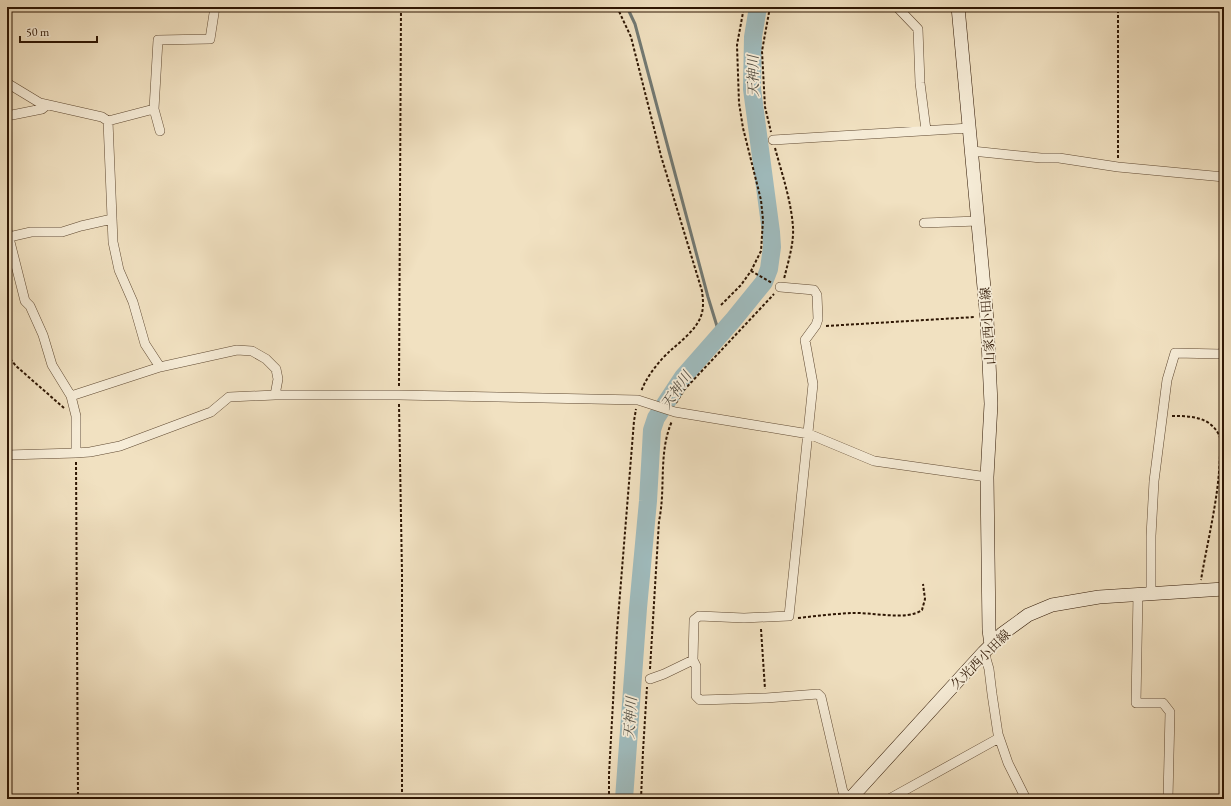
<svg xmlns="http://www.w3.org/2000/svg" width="1231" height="806" viewBox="0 0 1231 806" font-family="'EB Garamond','Noto Serif JP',serif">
  <rect width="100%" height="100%" fill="#f1e1c1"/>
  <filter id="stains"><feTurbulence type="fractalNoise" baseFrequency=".005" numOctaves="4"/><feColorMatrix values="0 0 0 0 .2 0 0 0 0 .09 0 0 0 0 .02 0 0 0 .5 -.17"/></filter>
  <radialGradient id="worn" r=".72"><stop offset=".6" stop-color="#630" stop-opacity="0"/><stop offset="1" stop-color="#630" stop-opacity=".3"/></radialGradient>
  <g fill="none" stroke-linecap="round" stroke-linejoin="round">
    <path stroke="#727973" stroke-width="3" d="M627,7L635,24L708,297L720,336"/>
    <path stroke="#9fbbbd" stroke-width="18" d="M624,799L638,608L648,501L652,430L656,418L683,377L734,319L764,282L769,269L772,247L771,232L752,89L753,37L758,7"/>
    <g stroke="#5f4932" stroke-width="10">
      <path id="minor" d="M897,7L918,29L920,83L926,130
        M7,83L40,103L102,117L108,121L154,109L158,40L210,39L215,7
        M154,109L160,131
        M7,116L42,109L47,105
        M108,121L113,242L119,270L133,302L145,344L160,367
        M773,140L970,128
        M972,151L1041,158H1059L1118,167L1224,177
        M924,223L978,221
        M7,230L25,301L30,306L43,335L52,365L71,396L76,416V453
        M9,237L31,232H62L81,226L112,219
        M780,287L814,290L817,295L818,319L816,325L805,340L813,384L789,616L744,618L699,616L694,620L693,660L696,666V696L700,700L766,698L818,694L821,697L843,792L850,799
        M71,396L160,367L237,350L252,351L266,359L276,369L278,379L275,395
        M7,455L76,453L90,452L120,446L211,412L229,397L275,395H399L638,400L675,412L809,434L874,461L987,477
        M1138,594L1136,703H1163L1170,712L1168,799
        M1151,594V536L1154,481L1167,380L1175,353L1221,354L1224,350
        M984,652L989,669L992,694L998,734L1008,763L1026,799
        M650,679L664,674L693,660
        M889,799L999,738"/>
    </g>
    <g stroke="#2e1603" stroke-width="14">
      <path id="secondary" d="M958,7L987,320L991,404L987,477L989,630L991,645
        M850,799L984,652L1002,634L1028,615L1052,605L1099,597L1224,589"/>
    </g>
    <path stroke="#2e1603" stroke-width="2" stroke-dasharray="3 2" stroke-linecap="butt" d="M617,7L631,37L661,156L702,291C703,299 704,308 701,316C696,330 681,341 670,351C659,361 646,377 641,392
      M770,7L762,51L765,107L771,132
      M775,148C782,174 791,200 793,227C794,244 788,262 784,279
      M1118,158V7
      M751,271L772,283
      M721,305L741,285L751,271L761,251L763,220L761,200L743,128L739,103L737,45L744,7
      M826,326L975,317
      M7,355L16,366L64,408
      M399,386L401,7
      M676,403L684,390L774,294
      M399,404L402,573V799
      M1172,416C1189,416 1208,416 1218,433C1222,439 1220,447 1220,454C1219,497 1208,538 1201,580
      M76,462L78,799
      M798,618C816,616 834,614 851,613C871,612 907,621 922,610L925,599L923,584
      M761,629L765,689
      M650,669L659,521C666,488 658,453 672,421
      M609,799V774L617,631L634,421L636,409
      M641,799L643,751L647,687"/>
    <use href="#minor" stroke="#f6ecd7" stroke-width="9"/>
    <use href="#secondary" stroke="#f6ecd7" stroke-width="13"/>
  </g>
  <g text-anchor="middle" stroke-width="3.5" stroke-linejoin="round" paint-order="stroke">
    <g font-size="13" fill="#2e1603" stroke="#f6ecd7">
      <text transform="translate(987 326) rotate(-94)" y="5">山家西小田線</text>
      <text transform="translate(980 659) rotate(-45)" y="5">久光西小田線</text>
    </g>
    <g font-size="14" font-style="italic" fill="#565044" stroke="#f6ecd7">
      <text transform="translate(753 76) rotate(-91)" y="5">天神川</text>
      <text transform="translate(676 390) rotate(-55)" y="5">天神川</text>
      <text transform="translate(630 718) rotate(-86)" y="5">天神川</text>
    </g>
  </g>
  <rect width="1231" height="806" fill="none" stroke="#f1e1c1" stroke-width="24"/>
  <rect x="8" y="8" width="1215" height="790" fill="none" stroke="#2e1603" stroke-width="2"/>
  <rect x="12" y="12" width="1207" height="782" fill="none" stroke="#2e1603"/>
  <path d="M20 36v6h77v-6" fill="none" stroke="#2e1603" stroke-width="2"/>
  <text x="26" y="36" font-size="12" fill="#2e1603" stroke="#f6ecd7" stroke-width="3" paint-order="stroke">50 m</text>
  <rect width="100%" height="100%" filter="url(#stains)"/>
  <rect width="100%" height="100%" fill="url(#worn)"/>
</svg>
